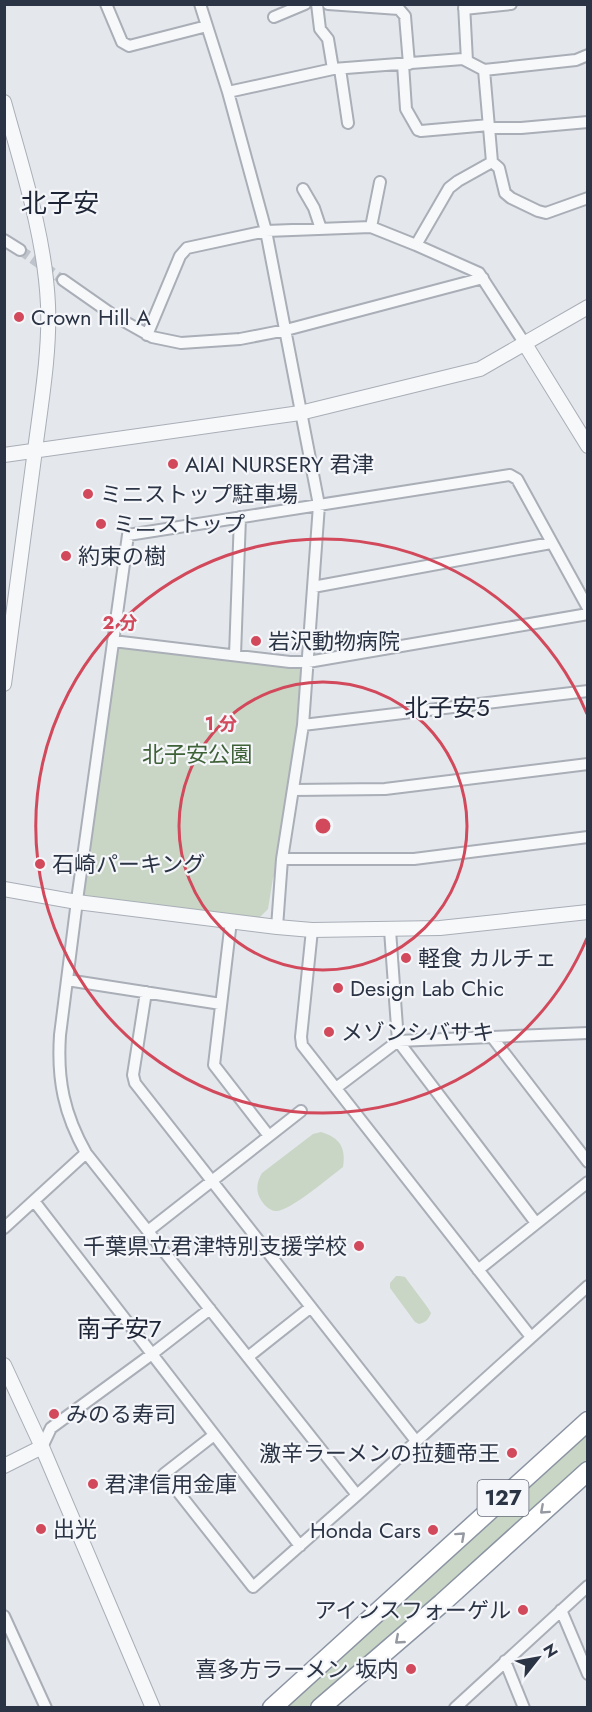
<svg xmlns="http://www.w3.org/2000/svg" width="592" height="1712" viewBox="0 0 592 1712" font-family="Jost,'Noto Sans JP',sans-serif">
  <rect width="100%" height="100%" fill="#e4e7ec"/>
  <path fill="#c9d6c5" d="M122,646L301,667L305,671L297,746L293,749L276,860L278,871L273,878L268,909L258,919L86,896L82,894L116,652Z
    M321,1132C340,1138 346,1147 343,1167C331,1176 288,1213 275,1211C269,1210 264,1205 261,1200C255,1191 257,1181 262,1173L313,1134Z
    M396,1276H400L405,1277L428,1308L431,1313C428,1320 426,1322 419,1324L415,1322L390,1288V1283Z
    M587,1432V1463L355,1670L308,1707L287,1708L342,1654Z"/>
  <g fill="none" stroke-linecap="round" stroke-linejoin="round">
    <path stroke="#bfc3cb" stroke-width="10" stroke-dasharray="10 5" stroke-linecap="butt" d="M20,250L63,280"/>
    <g stroke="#a9aeb7" stroke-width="14">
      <path id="minor" d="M106,4L122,42L129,46L207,26
        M200,4L228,92L266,231L319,505L303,725L282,859L277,927
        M317,4L320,29L328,39L333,69
        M328,4L399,9L405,16L409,64
        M464,4L467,61
        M464,9L511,4
        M274,17L305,4
        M403,64L406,109L418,130L421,131L489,125
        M340,69L348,123
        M484,70L492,162L499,168L505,193L511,198L538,211L546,213L588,198
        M228,92L333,69L463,59L484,70L576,60L588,55
        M489,128H521L588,122
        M303,189L314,208L321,229
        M371,227L380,182
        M4,240L20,250
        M416,245L449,188L458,181L492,162
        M63,280L113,315L152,337L181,343L240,339L286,330L483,278
        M147,335L180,256L187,248L266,231L371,227L416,245L479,273L525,344
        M313,587L551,543
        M113,641L290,662H308L588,614
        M235,655L240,517
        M303,725L588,691
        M293,790L385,789L588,764
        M282,859H414L588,837
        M231,921L214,1065L269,1136
        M312,930L301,1037L302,1045L531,1337
        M390,930L398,1041L536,1223
        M67,980L221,1004
        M146,992L133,1075L135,1083L416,1441
        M492,1037L588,1162
        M336,1088L398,1041L588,1033
        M34,1201L300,1546
        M4,1228L86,1153
        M148,1231L301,1111
        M478,1270L588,1182
        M248,1357L311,1307
        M214,1435L164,1474L253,1587L357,1495L588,1286
        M42,1447L51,1428L152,1354L210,1309
        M357,1495L86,1153C64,1114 57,1080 60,1035L78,893L128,535L510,475L517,479L588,608
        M561,1610L588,1674
        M4,1616L46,1708
        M505,1661L524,1708
        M455,1708L588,1586"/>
    </g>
    <g stroke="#a9aeb7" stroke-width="16">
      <path id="tertiary" d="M4,102C22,168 45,236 48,305C50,352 41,403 35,450C25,528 15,606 4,684
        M525,344L588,446
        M4,455L300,413L480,369L588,307
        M4,889L77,902L277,927L312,930L440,928L588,912
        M4,1365L42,1447L153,1708
        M4,1466L42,1447"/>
    </g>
    <g stroke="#8b94a3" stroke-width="21">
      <path id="trunk" d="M272,1708L588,1421
        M320,1708L442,1603L588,1471"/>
    </g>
    <use href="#minor" stroke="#f7f8fa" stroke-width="10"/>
    <use href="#tertiary" stroke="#f7f8fa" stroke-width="14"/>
    <use href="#trunk" stroke="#fff" stroke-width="18"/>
  </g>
  <defs><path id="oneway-chevron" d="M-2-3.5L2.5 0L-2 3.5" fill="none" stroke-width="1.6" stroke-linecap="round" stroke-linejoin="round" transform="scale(1.5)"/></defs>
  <g stroke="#959aa2">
    <use href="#oneway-chevron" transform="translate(544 1510) rotate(138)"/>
    <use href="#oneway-chevron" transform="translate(461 1536) rotate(-42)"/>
    <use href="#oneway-chevron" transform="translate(399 1640) rotate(139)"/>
  </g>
  <g fill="none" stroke="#d1495b" stroke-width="3">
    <circle cx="323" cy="826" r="144"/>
    <path d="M587 938A287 287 0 1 1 587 714"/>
  </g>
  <g fill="#d1495b" stroke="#f4f6f9" stroke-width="2">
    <circle cx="19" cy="317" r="6"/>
    <circle cx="173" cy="464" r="6"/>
    <circle cx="88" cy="494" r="6"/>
    <circle cx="101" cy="524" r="6"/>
    <circle cx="66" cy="556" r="6"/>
    <circle cx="256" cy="641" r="6"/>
    <circle cx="40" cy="864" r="6"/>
    <circle cx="406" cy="958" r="6"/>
    <circle cx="338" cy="988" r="6"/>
    <circle cx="329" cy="1032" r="6"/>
    <circle cx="359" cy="1246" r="6"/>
    <circle cx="54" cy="1414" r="6"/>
    <circle cx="512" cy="1453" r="6"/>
    <circle cx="93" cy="1484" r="6"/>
    <circle cx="41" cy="1529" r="6"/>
    <circle cx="433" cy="1530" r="6"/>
    <circle cx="523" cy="1610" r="6"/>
    <circle cx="411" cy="1669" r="6"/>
  </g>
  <g text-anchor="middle" stroke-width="4.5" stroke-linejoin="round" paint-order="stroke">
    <rect fill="#f4f6f9" stroke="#676e7b" stroke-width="1.5" x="477.5" y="1480" width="51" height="36" rx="4.5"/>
    <g font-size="21" font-weight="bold" fill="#2b3445">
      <text x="503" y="1505">127</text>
    </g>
    <g font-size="22" fill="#2b3445" stroke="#f4f6f9" text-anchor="start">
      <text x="31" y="325">Crown Hill A</text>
      <text x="185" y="472">AIAI NURSERY 君津</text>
      <text x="100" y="502">ミニストップ駐車場</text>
      <text x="113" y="532">ミニストップ</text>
      <text x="78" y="564">約束の樹</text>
      <text x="268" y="649">岩沢動物病院</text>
      <text x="52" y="872">石崎パーキング</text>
      <text x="418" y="966">軽食 カルチェ</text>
      <text x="350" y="996">Design Lab Chic</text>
      <text x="341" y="1040">メゾンシバサキ</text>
      <text x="347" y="1254" text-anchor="end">千葉県立君津特別支援学校</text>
      <text x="66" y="1422">みのる寿司</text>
      <text x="500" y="1461" text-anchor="end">激辛ラーメンの拉麺帝王</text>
      <text x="105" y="1492">君津信用金庫</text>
      <text x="53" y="1537">出光</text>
      <text x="421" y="1538" text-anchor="end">Honda Cars</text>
      <text x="511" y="1618" text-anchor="end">アインスフォーゲル</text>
      <text x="399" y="1677" text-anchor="end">喜多方ラーメン 坂内</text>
    </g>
    <g font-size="22" fill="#3f6138" stroke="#f4f6f9">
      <text x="197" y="762">北子安公園</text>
    </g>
    <g font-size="24" fill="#1d2536" stroke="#f4f6f9">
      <text x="447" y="716">北子安5</text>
      <text x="119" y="1337">南子安7</text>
    </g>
    <g font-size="26" fill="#1d2536" stroke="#f4f6f9">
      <text x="60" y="212">北子安</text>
    </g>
  </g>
  <circle cx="323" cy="826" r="9" fill="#d1495b" stroke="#f4f6f9" stroke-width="3"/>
  <g font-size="18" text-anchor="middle" font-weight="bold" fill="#d1495b" stroke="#f4f6f9" stroke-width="4.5" stroke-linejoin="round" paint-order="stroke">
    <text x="120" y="629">2 分</text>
    <text x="221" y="730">1 分</text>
  </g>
  <rect width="592" height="1712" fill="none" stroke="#2b3445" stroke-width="12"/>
  <g transform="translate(538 1658) rotate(59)" stroke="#f4f6f9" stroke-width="4.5" paint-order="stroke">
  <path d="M0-4.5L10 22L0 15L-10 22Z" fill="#2b3445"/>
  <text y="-9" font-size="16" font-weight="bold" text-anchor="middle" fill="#2b3445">N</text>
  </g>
</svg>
